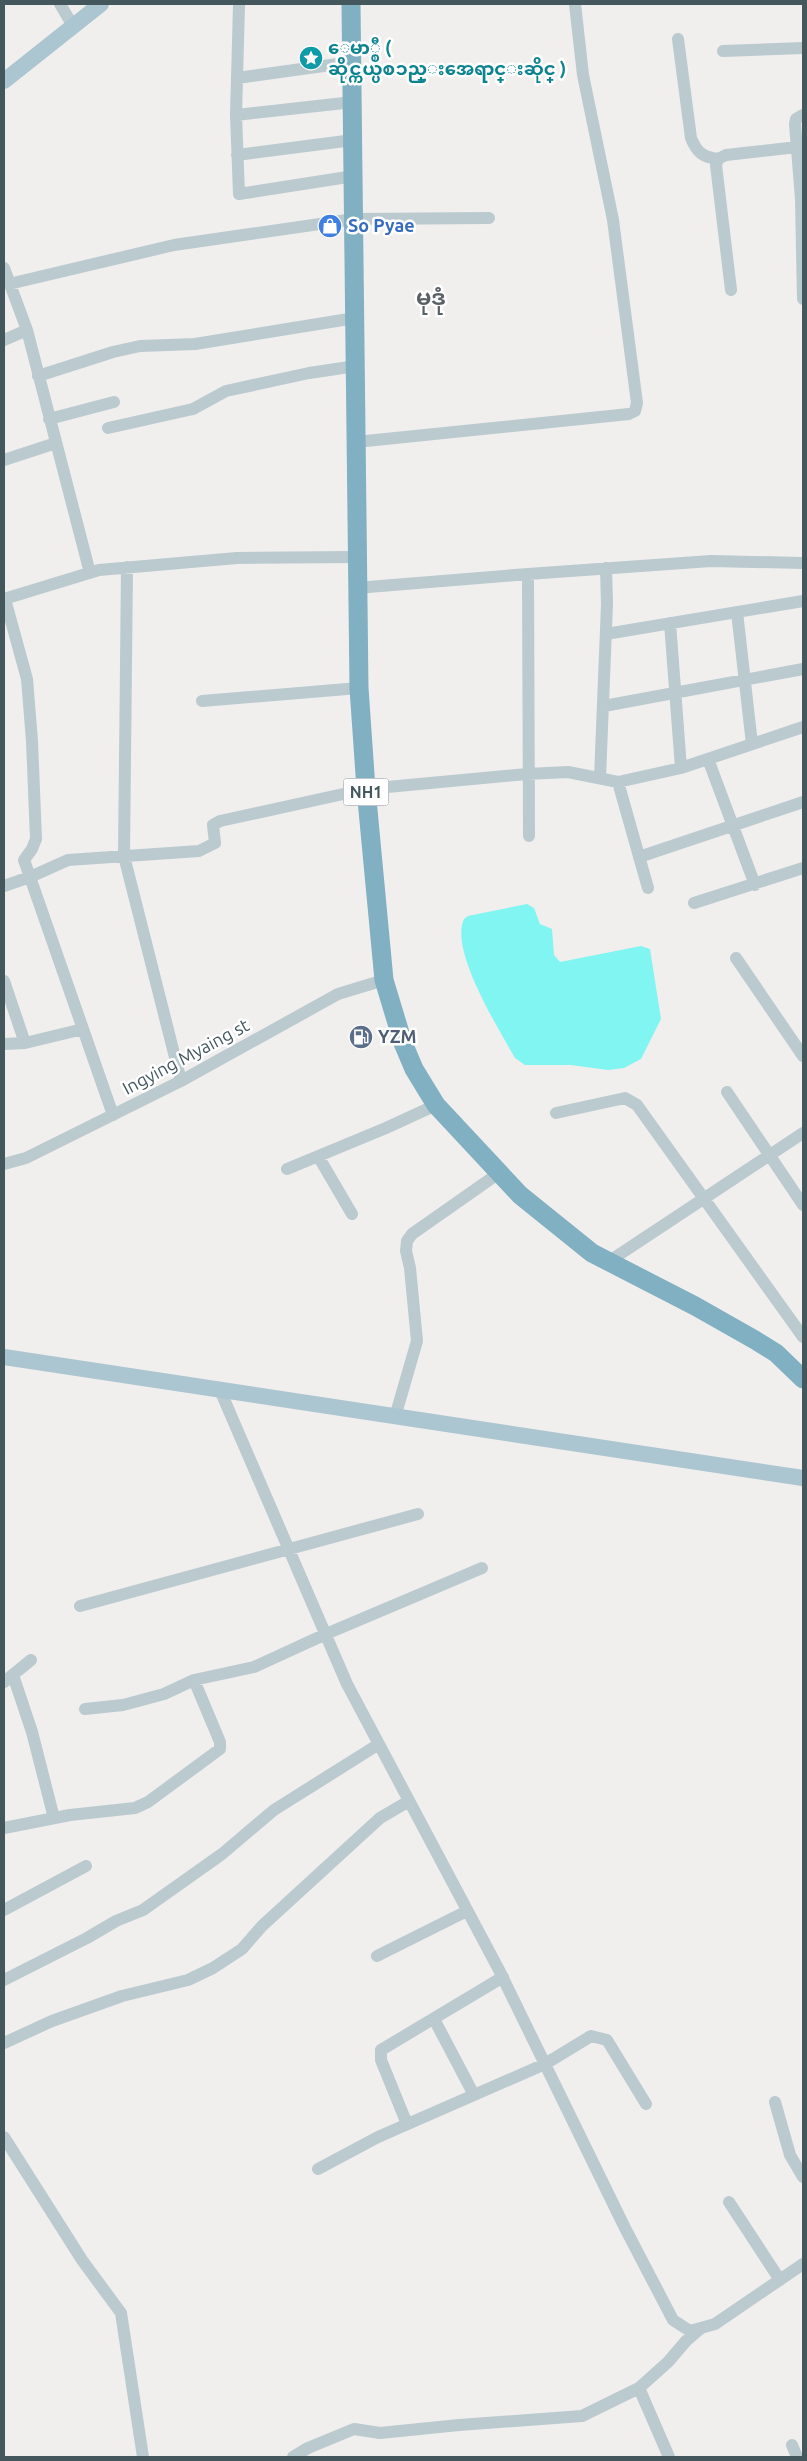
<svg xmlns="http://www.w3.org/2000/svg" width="807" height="2461" viewBox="0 0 807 2461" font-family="Ubuntu,'Noto Sans Myanmar',sans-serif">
  <rect width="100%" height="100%" fill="#f1eeee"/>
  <path fill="#80f5f1" d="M527,904L534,908L540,924L552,929L554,955L560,962L641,946L650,949L661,1019L641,1059L624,1068L608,1070L571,1065H525L515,1058C499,1029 449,950 464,919L468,916Z"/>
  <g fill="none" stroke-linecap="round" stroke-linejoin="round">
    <path stroke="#bacacf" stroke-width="12" d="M60,4L73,26
      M239,4L236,115L239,194L354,176
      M678,39L691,138C697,153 703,157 718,159
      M723,51L803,48
      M237,78L352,62
      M236,115L353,102
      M803,115L796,119L795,124L801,199L803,299
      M237,155L353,140
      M4,268L27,330L90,573
      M9,284L174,245L354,219L489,218
      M731,290L716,165L718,159L726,155L797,147
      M4,340L27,330
      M38,376L113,352L140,346L195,344L355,318
      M49,419L114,402
      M108,428L193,409L226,391L309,373L356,366
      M356,442L629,414L635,411L637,403L613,220L583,75L575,4
      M4,460L56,443
      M127,567L124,856L181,1081
      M528,574L711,561L803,563
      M356,588L528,574L529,836
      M4,599L99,570L237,558L356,557
      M5,599L27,679L32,741L36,839L32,849L24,860L30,877L68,860L199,851L215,843L213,825L220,821L366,789L527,774L568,772L618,782L681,768L803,727
      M737,612L752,744
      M670,623L681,768
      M606,634L803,601
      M202,701L359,688
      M604,706L803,669
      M708,759L755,885
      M600,778L607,604L606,568
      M618,782L648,888
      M639,857L803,802
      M4,886L30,877L83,1029L25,1043L4,1044
      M694,903L803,868
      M736,958L803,1056
      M4,981L25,1043
      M83,1029L113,1115
      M727,1092L803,1205
      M556,1113L625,1098L637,1105L803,1337
      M318,1156L352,1214
      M4,1164L26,1158L181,1081L338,994L384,980
      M287,1169L386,1128L436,1105
      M608,1262L803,1133
      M220,1390L347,1684L499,1970L625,2228L673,2320L690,2331L715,2324L803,2264
      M395,1417L417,1341L410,1268L406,1251L407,1241L412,1234L499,1173
      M80,1606L418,1514
      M13,1675L32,1732L54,1818
      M4,1682L31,1660
      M85,1709L123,1705L164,1694L194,1680L254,1667L326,1634L482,1568
      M4,1828L70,1815L135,1808L148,1802L220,1749V1742L194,1680
      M4,1910L86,1866
      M377,1956L467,1911
      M4,1980L87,1938L116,1921L143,1910L222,1854L274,1810L379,1744
      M434,2019L474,2095
      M4,2043L52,2021L122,1996L188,1980L213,1968L242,1949L262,1926L380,1818L409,1801
      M775,2102L790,2155L803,2177
      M407,2124L381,2060V2050L503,1977
      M4,2137L82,2260L121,2313L143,2457
      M318,2169L378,2137L545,2064L591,2036L607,2040L646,2104
      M729,2202L780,2280
      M639,2388L669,2457
      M792,2445L797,2457
      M293,2457L308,2448L354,2429L380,2433L459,2425L582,2416L639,2388L668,2362L686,2341L700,2329"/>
    <path stroke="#abc6d0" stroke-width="16" d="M4,81L101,4
      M4,1357L803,1478"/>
    <path stroke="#80b0c2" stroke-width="19" d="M351,4L359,688L366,789L384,980L403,1043L414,1069L436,1105L520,1195L592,1253L695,1306L755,1340L776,1353L803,1379"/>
  </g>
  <defs>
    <g id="sight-disc" transform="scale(1.25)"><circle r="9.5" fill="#0f9aa8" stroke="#fff"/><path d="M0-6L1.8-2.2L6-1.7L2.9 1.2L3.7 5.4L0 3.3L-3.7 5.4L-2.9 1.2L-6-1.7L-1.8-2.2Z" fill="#fff"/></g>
    <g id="shop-disc" transform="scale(1.25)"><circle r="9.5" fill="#3f7fe0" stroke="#fff"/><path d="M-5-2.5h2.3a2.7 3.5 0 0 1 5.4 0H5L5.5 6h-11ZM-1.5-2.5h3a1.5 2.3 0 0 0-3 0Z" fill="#fff"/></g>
    <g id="fuel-disc" transform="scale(1.25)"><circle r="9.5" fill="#5c6f8a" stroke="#fff"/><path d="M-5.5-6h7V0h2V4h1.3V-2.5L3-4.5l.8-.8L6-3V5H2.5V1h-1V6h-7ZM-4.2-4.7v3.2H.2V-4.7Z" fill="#fff"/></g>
  </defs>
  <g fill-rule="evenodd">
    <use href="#sight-disc" x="311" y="58"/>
    <use href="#shop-disc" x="330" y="226"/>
    <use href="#fuel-disc" x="361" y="1037"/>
  </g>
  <g text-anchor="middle" stroke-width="5" stroke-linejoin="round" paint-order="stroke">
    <rect fill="#fff" stroke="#7c898e" stroke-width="1" x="343.5" y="778.5" width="45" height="27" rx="4"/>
    <g font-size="16" font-weight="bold" fill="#44575d">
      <text x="366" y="798">NH1</text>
    </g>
    <g font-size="18" font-weight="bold" fill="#0d838f" stroke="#fff" text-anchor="start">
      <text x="328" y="54">ေမာ္စီ (<tspan x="328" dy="21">ဆိုင္ကယ္ပစၥည္းအေရာင္းဆိုင္ )</tspan></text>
    </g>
    <g font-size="18" font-weight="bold" fill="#366cbe" stroke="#fff" text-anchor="start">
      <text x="348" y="232">So Pyae</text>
    </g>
    <g font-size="18" font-weight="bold" fill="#4e5e75" stroke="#fff" text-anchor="start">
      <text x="378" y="1043">YZM</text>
    </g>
    <g font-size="18" fill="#44575d" stroke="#fff">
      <text transform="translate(186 1057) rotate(-28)" y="6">Ingying Myaing st</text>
    </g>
    <g font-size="22" font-weight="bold" fill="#5a6164" stroke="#fff">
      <text x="431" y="305">မုဒုံ</text>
    </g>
  </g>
  <rect width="807" height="2461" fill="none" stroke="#44575d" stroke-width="10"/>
</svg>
